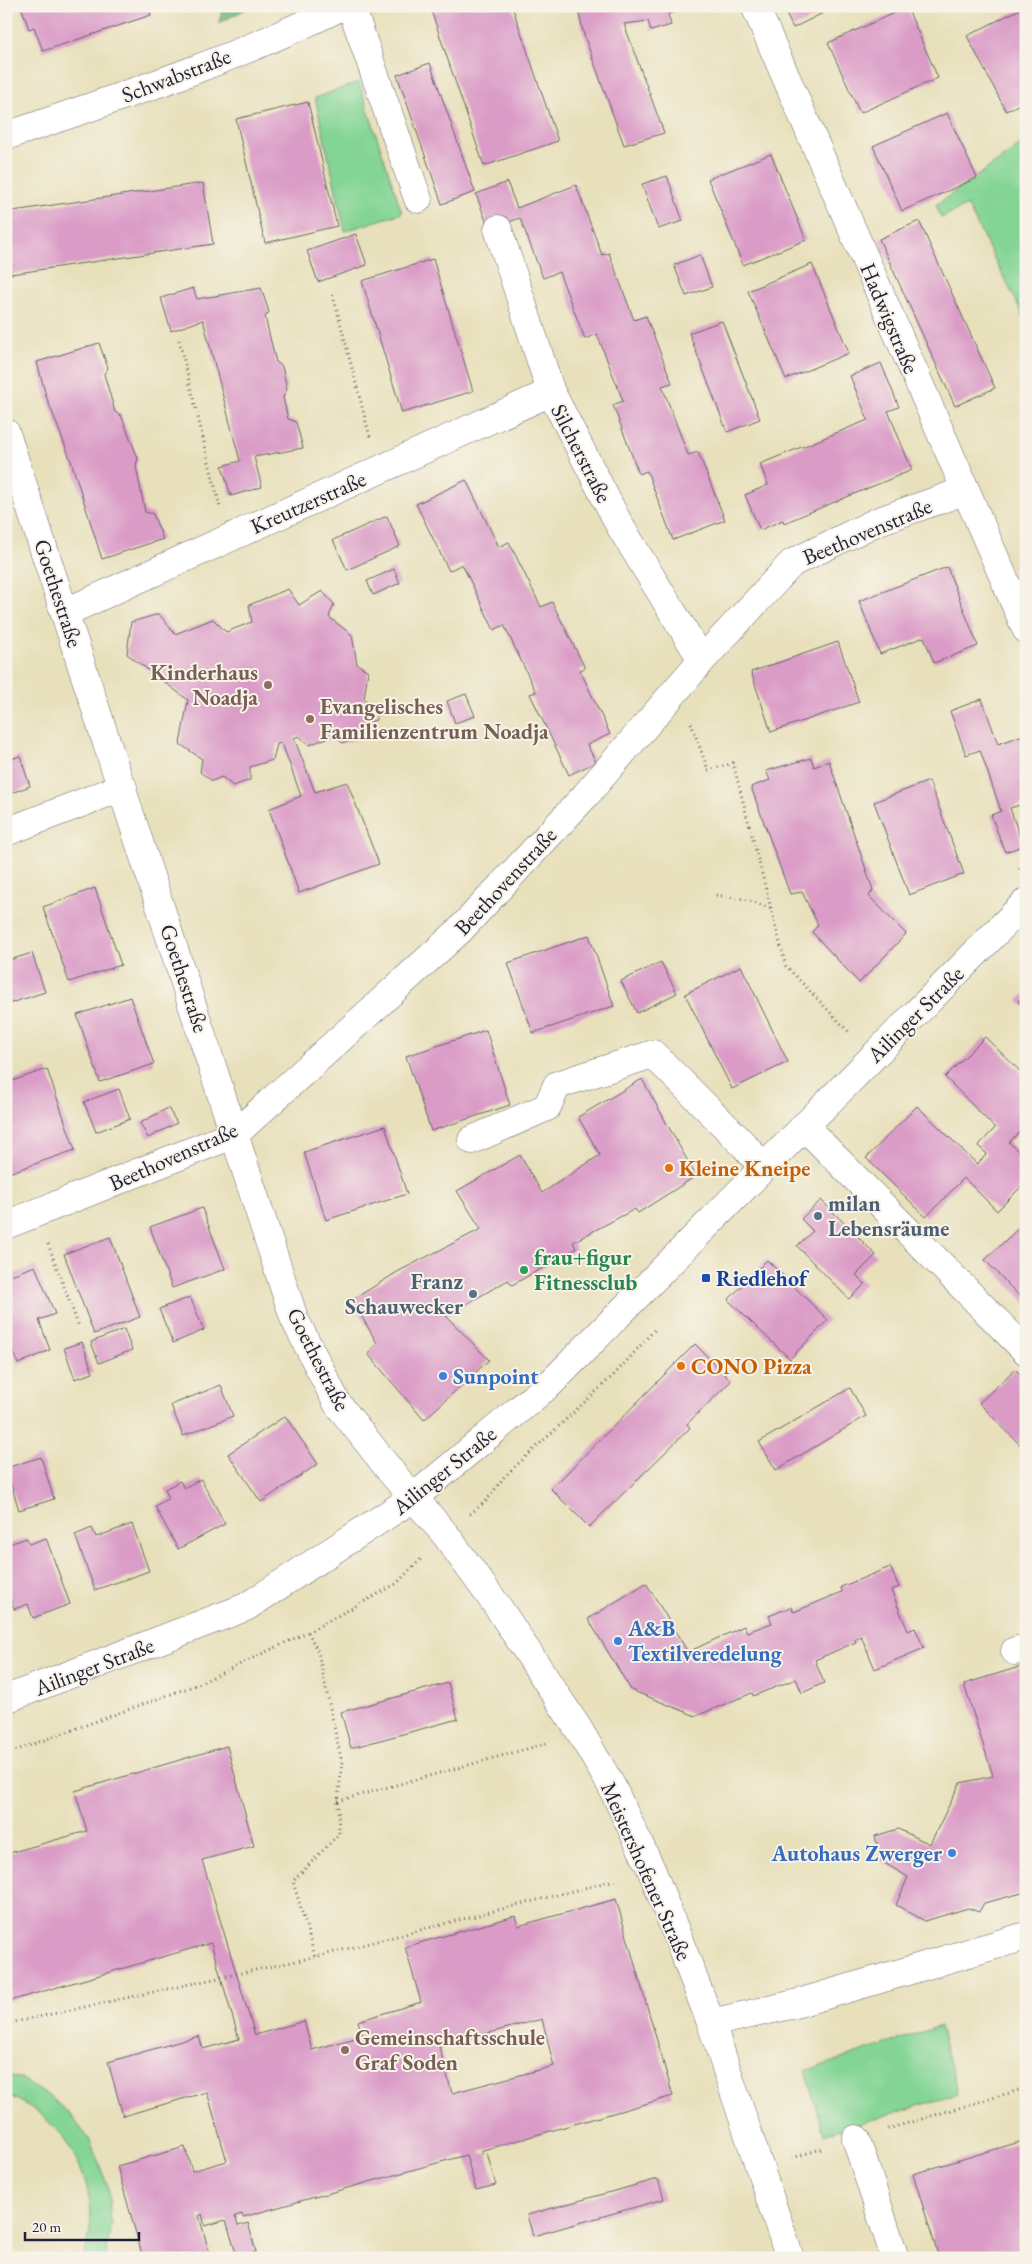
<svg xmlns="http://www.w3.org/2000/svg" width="1032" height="2264" viewBox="0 0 1032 2264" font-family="'EB Garamond',serif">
  <rect width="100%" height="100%" fill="#f7f3e8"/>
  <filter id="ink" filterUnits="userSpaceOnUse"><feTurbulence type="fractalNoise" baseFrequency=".02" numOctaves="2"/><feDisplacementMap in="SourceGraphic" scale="10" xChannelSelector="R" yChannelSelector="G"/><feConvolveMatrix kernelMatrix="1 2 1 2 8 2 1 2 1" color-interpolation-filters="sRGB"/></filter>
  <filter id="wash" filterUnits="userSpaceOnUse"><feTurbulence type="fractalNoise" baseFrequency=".0096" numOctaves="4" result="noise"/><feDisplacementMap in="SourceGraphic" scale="20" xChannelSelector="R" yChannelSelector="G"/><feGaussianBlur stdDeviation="1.12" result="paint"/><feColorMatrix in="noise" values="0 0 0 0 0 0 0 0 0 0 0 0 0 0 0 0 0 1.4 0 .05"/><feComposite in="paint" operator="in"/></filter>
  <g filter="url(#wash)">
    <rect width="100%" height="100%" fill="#e8e0bb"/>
    <path fill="#84d595" stroke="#537c68" d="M359,82L402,213L345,231L315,98Z
      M1025,142L1026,144V321L967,205L941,218L936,205Z
      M940,2026L958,2094L824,2134L805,2071Z
      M6,2074L19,2078L52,2098L72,2117L89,2139L108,2187L111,2223L106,2258H83C108,2195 69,2118 6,2095Z"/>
    <path fill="#6bb67e" stroke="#466c5c" d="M223,6H252L219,23Z"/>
    <g id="blocks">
      <path fill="#da9bc7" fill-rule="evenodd" d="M21,6H148L151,15L43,51L34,27L29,29Z
        M451,6H512L558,141L484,166L432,13Z
        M577,6H691L668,14L671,25L651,31L648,21L624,24L664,133L624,145L584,35Z
        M782,6H837L793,28Z
        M1026,6V101L1006,111L967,36Z
        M907,7L938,78L860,113L828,43Z
        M430,63L475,192L442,204L397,75Z
        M308,102L337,226L265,243L236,119Z
        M947,113L977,178L902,211L873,146Z
        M771,154L806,240L743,265L708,179Z
        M667,176L683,221L658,229L642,184Z
        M507,182L517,208L576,185L602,255L609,253L634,320L646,316L672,383L662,386L688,455L698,452L725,520L673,540L647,471L639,474L613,405L623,401L597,334L585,339L559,272L543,278L520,218L489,229L476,194Z
        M203,183L213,244L11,274L6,243V212Z
        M919,221L995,388L955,406L879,239Z
        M356,234L367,265L318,282L307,251Z
        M700,255L712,287L686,296L674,265Z
        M433,259L473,391L402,413L362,281Z
        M812,264L849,353L786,379L748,291Z
        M193,288L197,299L261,288L269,312L265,317L276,362L282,366L287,389L283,397L288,419L296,422L303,448L254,457L262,487L231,496L222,466L240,461L203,320L171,331L161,298Z
        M722,321L760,419L727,432L689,333Z
        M99,343L108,368L104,374L115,412L121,415L138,458L136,466L145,512L153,514L163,539L102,559L71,461L46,396L37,362Z
        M881,363L899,407L888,411L912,470L784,523L783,520L760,530L745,495L768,485L760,464L868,420L850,376Z
        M466,480L499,547L509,542L541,607L552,602L585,668L580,670L610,734L587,745L596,762L569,775L530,694L536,692L504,625L494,630L462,564L449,571L416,504Z
        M387,516L400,546L347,570L333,540Z
        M947,567L978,646L934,663L924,637L880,654L859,601Z
        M394,569L400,583L373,595L367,581Z
        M288,589L299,605L322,591L334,604L329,617L352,635L357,664L368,671L364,699L376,706V720L361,725L360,738L342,743L335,735L309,745L299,736L294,738L315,792L347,782L379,864L299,893L269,809L301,796L282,743L277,744L273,760L250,767V780L233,786L222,777L212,781L200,772L202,759L180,744L188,700L127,654L131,622L159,614L175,634L213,619L226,632L252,622L249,605Z
        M838,642L859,702L771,732L751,672Z
        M466,694L475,716L455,723L447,701Z
        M982,699L998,744L1026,734V803L1010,808L1023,846L1005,852L991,815L1001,811L980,750L966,755L950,711Z
        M20,756L30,786L6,795V761Z
        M811,758L814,767L829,761L873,890L869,896L906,934L859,983L812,932L818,925L802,892L790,894L751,787L770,780L766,771Z
        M929,781L964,874L909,895L874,802Z
        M95,888L121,965L69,982L43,907Z
        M589,935L614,1006L533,1033L508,963Z
        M32,953L45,992L8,1004L6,999V961Z
        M661,962L677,993L637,1013L621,981Z
        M741,966L788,1062L732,1089L685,994Z
        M1026,993V1008L1018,1001Z
        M130,997L154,1064L100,1082L77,1015Z
        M486,1030L510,1105L431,1131L406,1056Z
        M985,1037L1026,1077V1126L1009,1142L1026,1159V1182L997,1211L964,1178L926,1217L866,1158L917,1106L977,1164L987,1154L978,1146L995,1128L945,1077Z
        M47,1069L75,1150L6,1174V1083Z
        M642,1079L696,1176L638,1213L635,1209L573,1242L576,1249L512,1285L508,1280L446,1316L489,1360L424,1420L368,1354L377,1343L352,1300L399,1271L481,1229L457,1191L520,1155L542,1193L600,1155L578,1117Z
        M119,1089L130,1119L96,1132L84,1102Z
        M168,1108L177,1123L148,1138L140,1123Z
        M385,1126L407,1194L326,1220L304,1152Z
        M821,1200L876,1255L856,1275L865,1284L849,1299L797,1246L813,1231L801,1219Z
        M202,1208L225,1269L172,1288L150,1227Z
        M1026,1221V1303L985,1260Z
        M110,1237L140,1317L94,1334L64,1254Z
        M767,1260L828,1320L790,1359L728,1300Z
        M35,1266L55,1314L39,1320L50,1350L18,1364L6,1335V1277Z
        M190,1297L204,1330L173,1343L159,1309Z
        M124,1329L132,1350L99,1363L91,1342Z
        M82,1342L93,1373L75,1379L64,1348Z
        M695,1344L731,1381L687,1424L690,1428L589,1527L551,1489Z
        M1015,1369L1026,1380V1451L979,1403Z
        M221,1385L233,1416L183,1436L171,1405Z
        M850,1388L866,1416L776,1470L759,1442Z
        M285,1416L318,1464L261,1502L228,1454Z
        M41,1457L54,1499L19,1510L6,1468Z
        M201,1479L225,1524L178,1549L155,1506L169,1498L165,1489L180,1481L184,1488Z
        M132,1524L149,1571L95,1590L75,1535L92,1528L96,1537Z
        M27,1538L29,1544L46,1538L70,1604L33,1618L28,1604L14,1609L6,1588V1545Z
        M890,1567L899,1587L891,1590L908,1631L915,1628L924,1648L875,1669L861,1636L855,1639L856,1642L815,1660L824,1683L802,1693L796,1679L753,1696L752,1693L696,1716L631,1690L588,1619L646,1583L688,1652L744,1626L747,1632L772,1623L769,1616L791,1607L794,1612L842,1592L841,1587Z
        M1026,1665V1892L984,1903L979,1912L968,1908L925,1921L896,1905L908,1877L881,1861L875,1836L898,1829L930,1844L960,1783L993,1776L964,1684Z
        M448,1683L458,1719L351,1748L341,1712Z
        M227,1746L254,1846L202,1860L255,2035L304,2021L312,2050L363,2036L358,2021L421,2002L405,1947L515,1916L518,1926L616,1899L673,2096L480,2151L482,2154L487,2153L496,2185L476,2190L466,2155L243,2217L242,2214L235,2216L238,2226L248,2223L256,2252L237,2257L226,2220L205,2226L202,2214L199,2216L211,2258H143L117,2166L185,2147L192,2171L227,2161L207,2092L123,2116L108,2062L199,2036L203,2049L239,2039L211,1943L6,2002V1854L87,1831L75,1791ZM542,2019L554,2066L452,2093L439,2046Z
        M1026,2140V2258H939L913,2174Z
        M658,2179L664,2199L533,2236L527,2215Z"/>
    </g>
  </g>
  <g filter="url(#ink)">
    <use href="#blocks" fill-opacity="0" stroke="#676468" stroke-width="1"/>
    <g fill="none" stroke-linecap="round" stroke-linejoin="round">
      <g stroke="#676468" stroke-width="29">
        <path id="minor" d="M351,6L418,199
          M755,6L1026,629
          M6,136C120,97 234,60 342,6
          M498,229L551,392L620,526L702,660
          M6,433L294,1318L337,1403L392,1473L445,1534L498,1607L579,1730L611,1785L652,1871L711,2023L790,2258
          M66,612L551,392
          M6,832L123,787
          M804,1126L1026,1351
          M472,1140L547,1107L557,1085L653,1054L745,1146L763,1168
          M6,1225L235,1134L459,931L585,796L702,660L792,563L876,522L964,491
          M1015,1651L1026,1648
          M711,2023L795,2004L1026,1936
          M856,2139L895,2258"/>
      </g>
      <g stroke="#676468" stroke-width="29">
        <path id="major" d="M6,1699L246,1607L413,1498L552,1382L1026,902"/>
      </g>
      <path stroke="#676468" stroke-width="3" stroke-dasharray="1 4" stroke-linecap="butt" d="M333,295L370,437
        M179,340L220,507
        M691,723L708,770L733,763L786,966L850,1033
        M1019,869L1026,862
        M716,895L744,899L770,908
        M48,1244L79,1327
        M470,1514L486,1501L504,1477L616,1373L656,1328
        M308,1632L318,1652L342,1763L338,1801L339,1834L293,1881L315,1957
        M6,1754L196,1685L308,1632L396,1584L421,1559
        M338,1801L548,1743
        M6,2024L315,1957L619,1879
        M888,2129L1026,2088
        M792,2158L824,2148"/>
      <use href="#minor" stroke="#fff" stroke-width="28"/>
      <use href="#major" stroke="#fff" stroke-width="28"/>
    </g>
  </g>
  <g fill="#8d6e63" stroke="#f7f3e8" stroke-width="2">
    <circle cx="268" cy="685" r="5"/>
    <circle cx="310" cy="719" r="5"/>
    <circle cx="345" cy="2050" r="5"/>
  </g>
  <g fill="#e8710a" stroke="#f7f3e8" stroke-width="2">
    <circle cx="669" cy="1168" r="5"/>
    <circle cx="681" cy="1366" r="5"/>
  </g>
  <g fill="#5c6f8a" stroke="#f7f3e8" stroke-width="2">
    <circle cx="818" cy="1216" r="5"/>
    <circle cx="473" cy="1294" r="5"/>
  </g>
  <circle fill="#2e9e5b" stroke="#f7f3e8" stroke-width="2" cx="524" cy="1270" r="5"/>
  <rect fill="#1a4fb4" stroke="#f7f3e8" stroke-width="2" x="701" y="1273" width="10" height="10" rx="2.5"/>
  <g fill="#3f7fe0" stroke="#f7f3e8" stroke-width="2">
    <circle cx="443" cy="1376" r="5"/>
    <circle cx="618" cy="1641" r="5"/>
    <circle cx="952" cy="1853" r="5"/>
  </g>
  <g text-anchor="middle" stroke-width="4" stroke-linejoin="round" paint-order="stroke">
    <g font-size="22" fill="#22223b" stroke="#f7f3e8">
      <text transform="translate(176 75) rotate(-21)" y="8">Schwabstraße</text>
      <text transform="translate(890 318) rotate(67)" y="8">Hadwigstraße</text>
      <text transform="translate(582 453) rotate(63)" y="8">Silcherstraße</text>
      <text transform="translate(308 502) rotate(-24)" y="8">Kreutzerstraße</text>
      <text transform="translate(867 531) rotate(-23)" y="8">Beethovenstraße</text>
      <text transform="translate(59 593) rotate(72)" y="8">Goethestraße</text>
      <text transform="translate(505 881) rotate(-47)" y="8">Beethovenstraße</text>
      <text transform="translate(185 978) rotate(72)" y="8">Goethestraße</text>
      <text transform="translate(915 1014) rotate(-45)" y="8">Ailinger Straße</text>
      <text transform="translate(173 1156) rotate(-24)" y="8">Beethovenstraße</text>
      <text transform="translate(319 1359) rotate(63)" y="8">Goethestraße</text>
      <text transform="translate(444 1470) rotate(-39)" y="8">Ailinger Straße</text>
      <text transform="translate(94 1666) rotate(-21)" y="8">Ailinger Straße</text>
      <text transform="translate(647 1871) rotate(66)" y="8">Meistershofener Straße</text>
    </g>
    <g font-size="22" font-weight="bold" fill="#785e54" stroke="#f7f3e8" text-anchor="start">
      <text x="258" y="680" text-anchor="end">Kinderhaus<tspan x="258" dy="25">Noadja</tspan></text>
      <text x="320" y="714">Evangelisches<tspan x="320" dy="25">Familienzentrum Noadja</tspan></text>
      <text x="355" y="2045">Gemeinschaftsschule<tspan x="355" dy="25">Graf Soden</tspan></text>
    </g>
    <g font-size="22" font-weight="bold" fill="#c56008" stroke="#f7f3e8" text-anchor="start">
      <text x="679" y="1176">Kleine Kneipe</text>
      <text x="691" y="1374">CONO Pizza</text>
    </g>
    <g font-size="22" font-weight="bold" fill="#4e5e75" stroke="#f7f3e8" text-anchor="start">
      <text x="828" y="1211">milan<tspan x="828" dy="25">Lebensräume</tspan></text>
      <text x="463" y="1289" text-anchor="end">Franz<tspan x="463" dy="25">Schauwecker</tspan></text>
    </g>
    <g font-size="22" font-weight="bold" fill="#27864d" stroke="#f7f3e8" text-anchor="start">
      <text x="534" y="1265">frau+figur<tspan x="534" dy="25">Fitnessclub</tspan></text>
    </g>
    <g font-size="22" font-weight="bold" fill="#164399" stroke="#f7f3e8" text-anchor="start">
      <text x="716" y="1286">Riedlehof</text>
    </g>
    <g font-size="22" font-weight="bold" fill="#366cbe" stroke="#f7f3e8" text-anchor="start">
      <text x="453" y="1384">Sunpoint</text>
      <text x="628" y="1636">A&amp;B<tspan x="628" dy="25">Textilveredelung</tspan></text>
      <text x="942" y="1861" text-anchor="end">Autohaus Zwerger</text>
    </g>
  </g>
  <rect width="1032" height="2264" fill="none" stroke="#f7f3e8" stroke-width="25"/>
  <path d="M25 2232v8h114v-8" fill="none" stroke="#22223b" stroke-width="2.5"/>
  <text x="32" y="2232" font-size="15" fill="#22223b" stroke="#f7f3e8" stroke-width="4" paint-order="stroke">20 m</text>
</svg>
